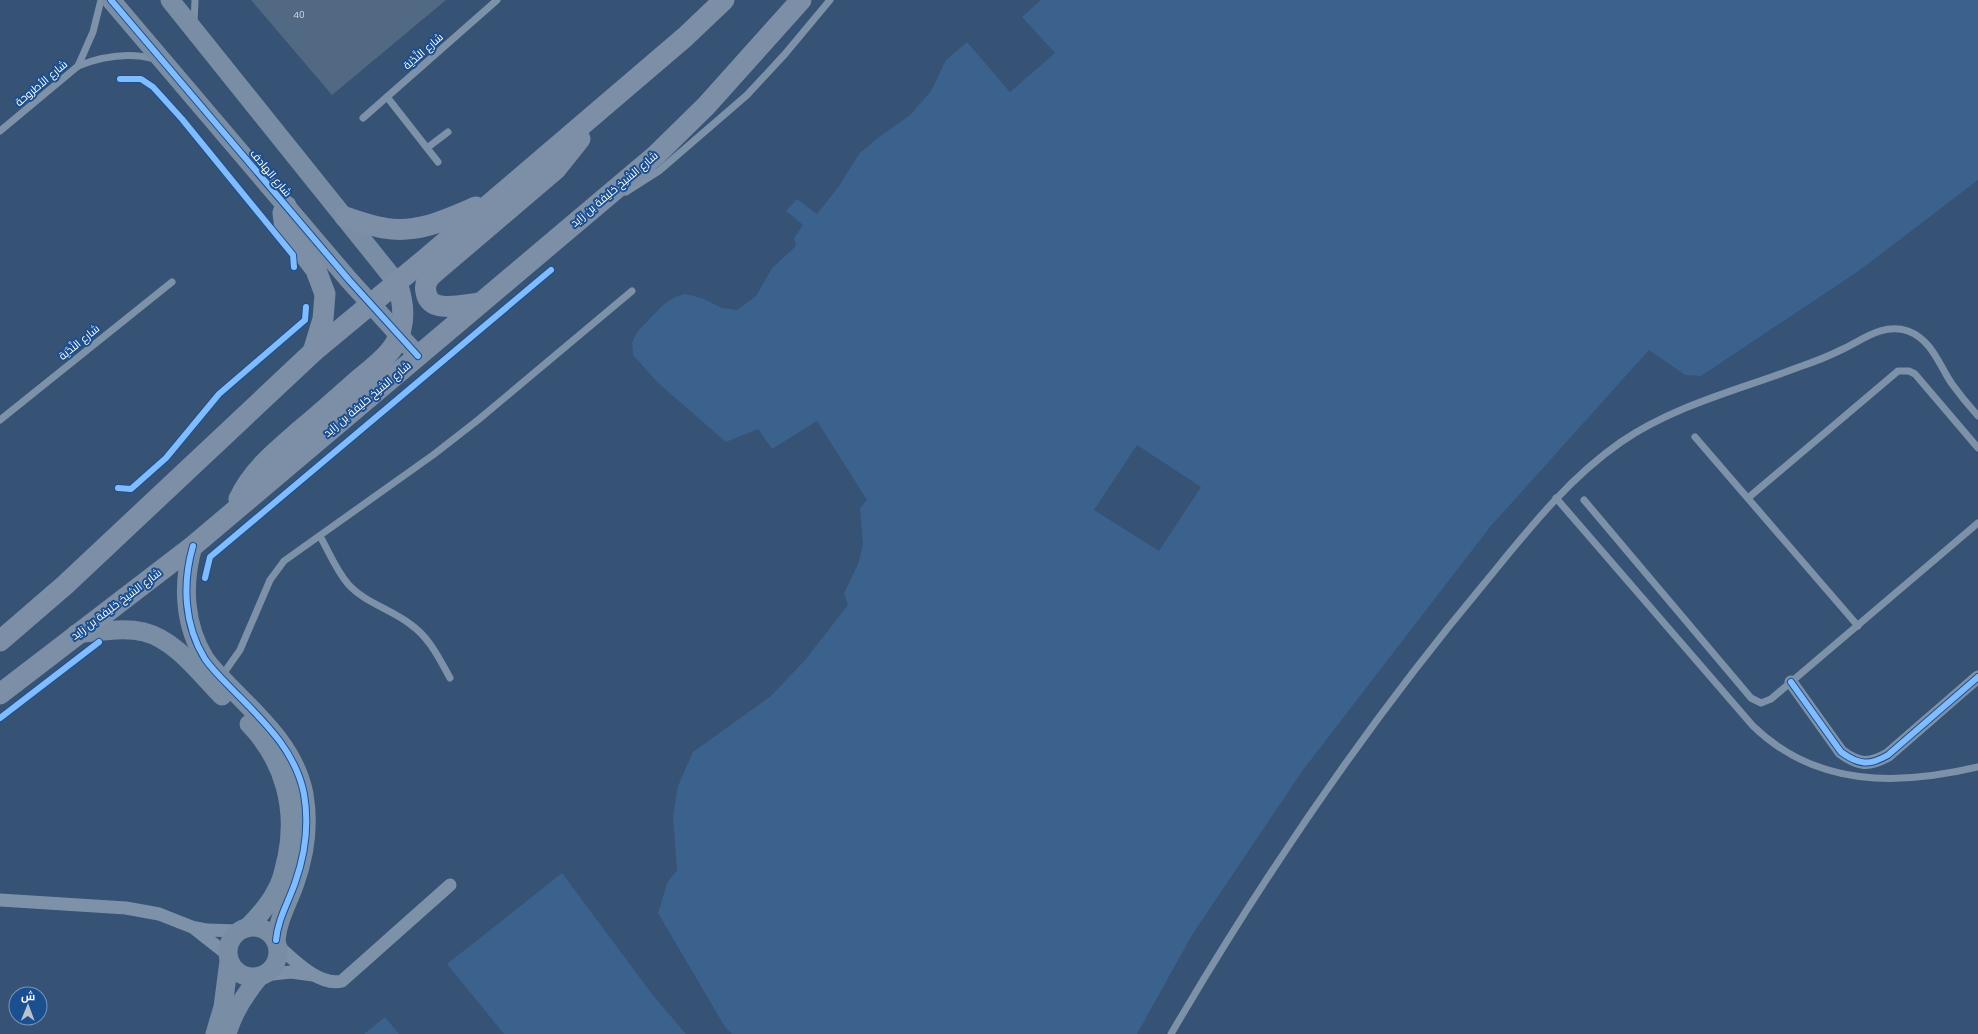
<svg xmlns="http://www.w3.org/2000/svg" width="1978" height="1034" font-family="Poppins,Cairo,sans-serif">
<rect width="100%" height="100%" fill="#365274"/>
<!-- water -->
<g fill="#3b618d" fill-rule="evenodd">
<path d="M 1041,0 L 1978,0 L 1978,180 L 1860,270 L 1701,376 L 1685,375 L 1649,350 L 1490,527 L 1303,770 L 1192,935 L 1137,1034 L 732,1034 L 725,1027 L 658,913 L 667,883 L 677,870 L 673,816 L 678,786 L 693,752 L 771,696 L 805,660 L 848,605 L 844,593 L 858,564 L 863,545 L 860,508 L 867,500 L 817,421 L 772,449 L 758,429 L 726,442 L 657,382 L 633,355 L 632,343 L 637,332 L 663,305 L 675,297 L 685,294 L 702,298 L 722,308 L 737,310 L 756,296 L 772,268 L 796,246 L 794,238 L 803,225 L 786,211 L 797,199 L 817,214 L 839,186 L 859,154 L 875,140 L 910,115 L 931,91 L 946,60 L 967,42 L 1010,92 L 1055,53 L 1022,17 ZM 1137,445 L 1201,487 L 1159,551 L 1094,510 Z"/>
<path d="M 562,873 L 652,994 L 686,1034 L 504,1034 L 447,964 Z"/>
<path d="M 385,1017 L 399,1034 L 364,1034 Z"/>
</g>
<!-- building -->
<path fill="#526984" d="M 251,0 L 446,0 L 332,95 Z"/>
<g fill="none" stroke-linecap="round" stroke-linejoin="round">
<!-- lane -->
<g stroke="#7d92a8" stroke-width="7">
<path d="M 194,23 L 195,0"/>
<path d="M 78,66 L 93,32 L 101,0"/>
<path d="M 387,97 L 438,162"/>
<path d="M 363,118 L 497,0"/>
<path d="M 0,131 L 78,66 C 103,56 129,52 155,59"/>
<path d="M 427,148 L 448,132"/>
<path d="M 626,192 L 659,171 L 747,95 L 785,54 L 830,0"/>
<path d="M 0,420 L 172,282"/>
<path d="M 1695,437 L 1858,626"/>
<path d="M 1556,498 L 1753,726 C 1816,787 1898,786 1978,767"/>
<path d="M 1748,498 L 1898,371 L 1909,371 L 1915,374 L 1978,448"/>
<path d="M 1584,500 L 1751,698 L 1761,703 L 1771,699 L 1978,523"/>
<path d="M 320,536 C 329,552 336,570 348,584 C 365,603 391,609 410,624 C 429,637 439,658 450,678"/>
<path d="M 221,677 L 240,650 L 270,580 L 284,561 L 433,455 L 478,420 L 632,291"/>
<path d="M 1171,1034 C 1263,877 1366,725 1483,585 C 1525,534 1566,480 1621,442 C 1675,405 1739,390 1799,367 C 1814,362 1829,356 1843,349 C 1864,339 1883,323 1908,331 C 1932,340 1939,365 1952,384 C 1960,395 1969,406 1978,416"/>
</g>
<!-- street -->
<g stroke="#7d92a8" stroke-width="13">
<path d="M 1791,682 L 1841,752 C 1859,765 1869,766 1888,755 L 1978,677"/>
<path d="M 0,900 L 126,908 L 159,914 L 192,927 L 207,930 L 239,931"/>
<path d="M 195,929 L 228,955"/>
<path d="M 277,945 C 293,959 319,987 342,981 L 450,885"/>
<path d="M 264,975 L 291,972 L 313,975"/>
</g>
<!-- secondary -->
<g stroke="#798da4" stroke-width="19">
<path d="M 111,0 L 349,280 L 418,356"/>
<path d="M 170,0 L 397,283"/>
<path d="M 193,546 C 182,584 184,625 205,659 C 212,669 221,678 229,686 C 260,718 295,748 304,794 C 309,823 305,855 295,883 C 288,903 278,919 276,940"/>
<path d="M 76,634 C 98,632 122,627 144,632 C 176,640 200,674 222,696"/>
<circle cx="253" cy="952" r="25"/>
<path d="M 247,928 C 259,916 270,904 277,889 C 283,879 284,868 287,857 C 297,808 284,760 249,724"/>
<path d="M 215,1034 L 223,1007 L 229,961"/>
<path d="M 227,1034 C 233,1012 245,994 260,976"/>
</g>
<!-- primary -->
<g stroke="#7d8ea7" stroke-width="21">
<path d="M 286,206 L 283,213 L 285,229 L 316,270 L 325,294 L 323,319 L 313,352"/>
<path d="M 345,217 C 358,221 371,226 384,228 C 417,234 446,220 476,207"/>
<path d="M 480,303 C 465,304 429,315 426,292 C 424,284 428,278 434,273 L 556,169 L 580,139"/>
<path d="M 239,499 C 253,469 279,449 303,428 C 322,412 340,396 358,380 C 370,370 387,358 395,344 C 406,325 404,303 397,283"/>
<path d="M 0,641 L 65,585 L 313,352 L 424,260 L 685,37 L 724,0"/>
<path d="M 0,694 L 193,546 L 656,155 L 706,106 L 801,0"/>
</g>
<defs>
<g id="cycleway">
<path d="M 111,0 L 349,280 L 418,356"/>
<path d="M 120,79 L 141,79 L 153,87 L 182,119 L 293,255 L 294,267"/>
<path d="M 118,488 L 131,489 L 166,458 L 219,394 L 305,320 L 306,307"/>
<path d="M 193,546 C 182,584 184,625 205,659 C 212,669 221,678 229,686 C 260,718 295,748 304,794 C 309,823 305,855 295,883 C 288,903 278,919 276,940"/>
<path d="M 205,578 L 210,557 L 551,270"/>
<path d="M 1791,682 L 1841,752 C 1859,765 1869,766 1888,755 L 1978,677"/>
<path d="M 0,718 L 99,642"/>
</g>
</defs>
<!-- cycleway casing -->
<use href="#cycleway" stroke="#1b4f8f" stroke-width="8"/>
<!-- cycleway -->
<use href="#cycleway" stroke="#80bcff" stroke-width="6"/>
</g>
<g text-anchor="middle" stroke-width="4" stroke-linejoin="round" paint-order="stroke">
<!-- number labels -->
<g font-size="9" fill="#d4dae0">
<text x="299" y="18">40</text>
</g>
<!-- street labels -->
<g font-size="11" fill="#fff" stroke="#1b4f8f">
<text transform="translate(423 51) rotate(-41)" y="4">شارع النَّدْيَة</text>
<text transform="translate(41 83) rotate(-40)" y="4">شارع الأطروحة</text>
<text transform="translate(271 173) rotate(50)" y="4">شارع الهادف</text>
<text transform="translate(614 189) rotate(-40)" y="4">شارع الشيخ خليفة بن زايد</text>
<text transform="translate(79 342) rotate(-39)" y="4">شارع النَّدْيَة</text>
<text transform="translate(367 399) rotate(-40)" y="4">شارع الشيخ خليفة بن زايد</text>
<text transform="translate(116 604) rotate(-37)" y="4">شارع الشيخ خليفة بن زايد</text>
</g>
</g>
<!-- north arrow -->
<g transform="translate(28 1006) rotate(1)"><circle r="19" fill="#1b4f8f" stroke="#7695bc"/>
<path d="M0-3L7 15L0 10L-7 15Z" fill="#b9c2ce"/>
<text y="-6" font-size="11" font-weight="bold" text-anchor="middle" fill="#ffffff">ش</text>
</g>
</svg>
